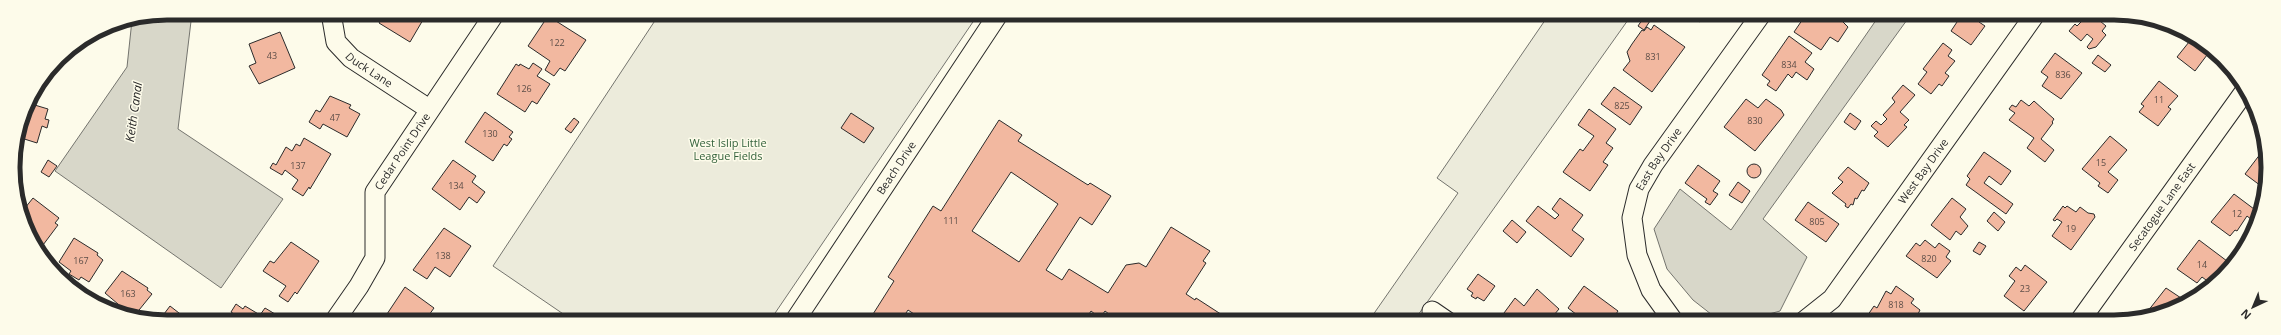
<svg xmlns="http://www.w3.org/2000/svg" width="2281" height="335" font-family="'Open Sans',sans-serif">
<rect width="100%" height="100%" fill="#fdfbea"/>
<!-- green -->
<g fill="#ecebdb" stroke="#74746e">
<path d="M 660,13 L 979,13 L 769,322 L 575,322 L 493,266 Z"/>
<path d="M 1550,13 L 1633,13 L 1413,322 L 1368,322 L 1458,193 L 1437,178 Z"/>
</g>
<!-- water -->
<g fill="#d8d7c9" stroke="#74746e">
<path d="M 168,13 L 192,13 L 178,129 L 283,199 L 221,288 L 55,171 L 127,67 L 132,20 Z"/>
<path d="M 1881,13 L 1912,13 L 1763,219 L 1807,257 L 1780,311 L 1751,319 L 1716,318 L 1693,300 L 1667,269 L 1654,229 L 1680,189 L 1731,230 Z"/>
</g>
<!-- building -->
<g fill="#f2b8a0" stroke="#2b2b2b" fill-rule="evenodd">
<path d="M 385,13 L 427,13 L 410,42 L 379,23 Z"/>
<path d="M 584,13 L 592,13 L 589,17 Z"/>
<path d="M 1688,13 L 1707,13 L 1700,22 Z"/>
<path d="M 1807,13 L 1842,13 L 1839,18 L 1848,27 L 1838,42 L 1830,37 L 1821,50 L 1794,32 Z"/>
<path d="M 1963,13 L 1985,13 L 1979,22 L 1985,26 L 1971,45 L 1951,31 Z"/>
<path d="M 2083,13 L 2099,13 L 2103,17 L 2100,21 L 2106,26 L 2102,31 L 2106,35 L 2096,47 L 2089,49 L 2087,47 L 2093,39 L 2087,34 L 2081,41 L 2069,31 L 2075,24 L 2077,26 L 2082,21 L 2078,18 Z"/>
<path d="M 548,16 L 586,40 L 565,71 L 560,68 L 554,76 L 545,70 L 550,61 L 528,46 Z"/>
<path d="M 1644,17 L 1650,21 L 1644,30 L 1638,26 Z"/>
<path d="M 1654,25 L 1685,47 L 1652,92 L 1623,70 L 1630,61 L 1627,52 L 1632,44 L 1642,30 L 1644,31 L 1647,27 L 1651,30 Z"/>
<path d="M 280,32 L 295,68 L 259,84 L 249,66 L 256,63 L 249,44 Z"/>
<path d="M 1789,36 L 1812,53 L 1805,62 L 1814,69 L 1807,80 L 1796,72 L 1792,78 L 1788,74 L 1776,91 L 1767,85 L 1770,81 L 1762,75 Z"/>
<path d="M 2193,37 L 2213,53 L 2210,58 L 2207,55 L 2195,71 L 2177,57 Z"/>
<path d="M 1943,43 L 1952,50 L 1948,56 L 1955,61 L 1945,73 L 1949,76 L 1942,86 L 1939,84 L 1931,94 L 1918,84 L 1927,72 L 1923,69 Z"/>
<path d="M 2055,53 L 2082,73 L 2061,99 L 2042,86 L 2048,77 L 2041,72 Z"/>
<path d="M 2098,55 L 2111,65 L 2105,72 L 2092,63 Z"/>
<path d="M 533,63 L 542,69 L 537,76 L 550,84 L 537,104 L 532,101 L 525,112 L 497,94 L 516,64 L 519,66 L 520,64 L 529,69 Z"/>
<path d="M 2159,81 L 2178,96 L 2168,107 L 2171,109 L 2158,126 L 2139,112 L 2144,106 L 2141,104 Z"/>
<path d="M 1903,85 L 1915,95 L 1900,112 L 1909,120 L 1904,125 L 1907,127 L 1888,147 L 1874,136 L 1878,132 L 1871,126 L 1876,121 L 1881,125 L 1887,119 L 1883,115 L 1895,102 L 1892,98 Z"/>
<path d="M 1614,87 L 1642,107 L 1630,125 L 1601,104 Z"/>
<path d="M 330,96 L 351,105 L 349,108 L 360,114 L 347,137 L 323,124 L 320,129 L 309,122 L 316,110 L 320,112 Z"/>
<path d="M 1746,99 L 1758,108 L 1766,99 L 1781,110 L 1784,115 L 1755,151 L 1724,127 Z"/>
<path d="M 2021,100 L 2029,106 L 2034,101 L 2054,119 L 2052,122 L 2053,123 L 2041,139 L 2054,150 L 2045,162 L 2027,148 L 2034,138 L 2009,120 L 2015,113 L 2009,109 L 2012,105 L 2016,107 Z"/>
<path d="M 28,103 L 48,109 L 45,119 L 49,120 L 47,128 L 42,126 L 37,143 L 18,137 L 25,108 Z"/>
<path d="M 1589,109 L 1616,129 L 1606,143 L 1613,148 L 1603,162 L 1608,165 L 1590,191 L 1563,172 L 1580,149 L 1583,151 L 1594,136 L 1578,125 Z"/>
<path d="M 485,112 L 513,132 L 509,137 L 512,139 L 507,146 L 504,144 L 493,161 L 465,142 Z"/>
<path d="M 851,113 L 874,128 L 864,143 L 841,128 Z"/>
<path d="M 1850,113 L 1861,121 L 1855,130 L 1844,122 Z"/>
<path d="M 574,118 L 579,122 L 571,133 L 565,129 Z"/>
<path d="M 999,120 L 1022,135 L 1018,141 L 1088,185 L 1090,183 L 1111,196 L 1092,225 L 1080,217 L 1046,270 L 1062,280 L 1069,269 L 1108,293 L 1126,265 L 1139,263 L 1146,267 L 1171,227 L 1210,251 L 1203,261 L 1206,263 L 1186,294 L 1195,300 L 1196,298 L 1233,322 L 1110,322 L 1113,317 L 1105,311 L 1100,318 L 1091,311 L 1084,322 L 926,322 L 908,310 L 900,322 L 868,322 L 894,281 L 888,277 L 933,206 L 941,211 ZM 1011,172 L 1058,204 L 1019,262 L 972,231 Z"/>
<path d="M 2110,136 L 2127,150 L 2108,172 L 2118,180 L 2108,193 L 2098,186 L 2100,183 L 2082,169 Z"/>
<path d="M 304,138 L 331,154 L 310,189 L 309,187 L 303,196 L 292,189 L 298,180 L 285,170 L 282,175 L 270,168 L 273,163 L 276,165 L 286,147 L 292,151 L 296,144 L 300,146 Z"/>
<path d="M 2264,149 L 2268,178 L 2265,189 L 2245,174 Z"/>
<path d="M 1984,152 L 2011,171 L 2001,185 L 1989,176 L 1984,183 L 2013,204 L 2006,214 L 1966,185 L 1970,179 L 1967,176 Z"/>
<path d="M 48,160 L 57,166 L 49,177 L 41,172 Z"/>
<path d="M 453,160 L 476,176 L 472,182 L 485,192 L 477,203 L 469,197 L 460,210 L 432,189 Z"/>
<circle cx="1754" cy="171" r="7"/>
<path d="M 1698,165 L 1720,181 L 1713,191 L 1718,194 L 1710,205 L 1705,202 L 1707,199 L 1685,183 Z"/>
<path d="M 1848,167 L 1869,183 L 1864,191 L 1862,190 L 1857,199 L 1855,198 L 1853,205 L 1851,204 L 1848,208 L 1845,206 L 1846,204 L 1832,193 L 1843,182 L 1838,178 Z"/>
<path d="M 1738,182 L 1750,191 L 1742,203 L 1729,195 Z"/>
<path d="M 2234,194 L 2258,212 L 2252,220 L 2247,216 L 2237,231 L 2235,230 L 2230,236 L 2211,222 Z"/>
<path d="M 33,198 L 59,218 L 55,223 L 58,225 L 40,249 L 21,217 L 21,213 Z"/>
<path d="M 1560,198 L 1583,215 L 1572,230 L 1584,239 L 1571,257 L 1526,221 L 1538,206 L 1555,219 L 1559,215 L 1552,209 Z"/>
<path d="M 1952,198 L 1966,209 L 1960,217 L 1968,226 L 1961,235 L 1956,231 L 1950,240 L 1931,225 Z"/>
<path d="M 1808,202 L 1839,224 L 1826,242 L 1795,220 Z"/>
<path d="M 2063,206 L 2065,208 L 2067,206 L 2076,212 L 2080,207 L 2088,213 L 2094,214 L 2095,217 L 2071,250 L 2052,236 L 2062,222 L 2057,219 L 2055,221 L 2053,220 Z"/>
<path d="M 1994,212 L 2005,222 L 1998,231 L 1987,221 Z"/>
<path d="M 1512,220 L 1526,232 L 1517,243 L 1503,231 Z"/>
<path d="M 444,228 L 471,246 L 450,277 L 435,267 L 427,279 L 413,270 Z"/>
<path d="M 74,238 L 98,253 L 97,255 L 103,260 L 89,282 L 81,277 L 79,280 L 69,274 L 71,271 L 59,262 Z"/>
<path d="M 1925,240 L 1935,248 L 1939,243 L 1950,251 L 1946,257 L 1951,261 L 1937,278 L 1906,256 L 1916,243 L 1920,246 Z"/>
<path d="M 2199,240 L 2227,261 L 2210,283 L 2202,277 L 2197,283 L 2177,269 Z"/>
<path d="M 291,242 L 319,261 L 297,294 L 295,292 L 288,302 L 279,296 L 286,286 L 263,271 L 270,261 L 274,263 Z"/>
<path d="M 1979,242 L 1986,246 L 1980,255 L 1973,251 Z"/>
<path d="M 2025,265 L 2047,282 L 2024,311 L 2004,296 L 2015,281 L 2009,276 L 2016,267 L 2021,271 Z"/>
<path d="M 122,271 L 148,288 L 147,290 L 152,294 L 135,315 L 129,311 L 126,313 L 116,306 L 118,304 L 105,293 Z"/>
<path d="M 1478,274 L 1495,286 L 1484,301 L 1477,297 L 1476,299 L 1471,296 L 1473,293 L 1467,289 Z"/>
<path d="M 1584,286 L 1618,311 L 1611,322 L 1582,322 L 1581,318 L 1568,308 Z"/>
<path d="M 1896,286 L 1914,299 L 1911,303 L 1920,310 L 1914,322 L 1904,315 L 1899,322 L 1893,322 L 1889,319 L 1887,322 L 1863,322 L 1874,306 L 1877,308 L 1886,291 L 1891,294 Z"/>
<path d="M 405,287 L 434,308 L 424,322 L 391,322 L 385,317 Z"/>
<path d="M 2166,288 L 2187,302 L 2182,306 L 2144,316 Z"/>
<path d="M 1537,289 L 1559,309 L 1548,322 L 1515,322 L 1504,313 L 1515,298 L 1524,306 Z"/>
<path d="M 236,304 L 243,309 L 245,306 L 260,315 L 265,308 L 280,317 L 277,322 L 234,322 L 237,316 L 231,312 Z"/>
<path d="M 170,306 L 188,320 L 188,322 L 158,322 Z"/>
</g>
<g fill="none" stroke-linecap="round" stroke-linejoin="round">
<defs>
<g id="minor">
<path id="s1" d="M 331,13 L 336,42 L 351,58 L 429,109"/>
<path d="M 1432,311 L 1448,322"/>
<path id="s2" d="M 334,322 L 359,286 L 375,258 L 375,192 L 495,13"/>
<path id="s3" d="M 794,322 L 999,13"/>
<path id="s4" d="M 1674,322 L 1651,290 L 1637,255 L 1632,218 L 1639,189 L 1653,165 L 1762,13"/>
<path id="s5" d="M 1803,322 L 1832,299 L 2036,13"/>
<path id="s6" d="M 2079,322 L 2245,91"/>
</g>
</defs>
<!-- minor casing -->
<use href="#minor" stroke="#2b2b2b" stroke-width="21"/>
<!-- minor -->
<use href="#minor" stroke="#fdfbea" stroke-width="19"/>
</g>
<g text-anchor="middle" stroke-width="3" stroke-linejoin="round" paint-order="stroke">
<!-- number labels -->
<g font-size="9" fill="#5d4e48">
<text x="557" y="46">122</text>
<text x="272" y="59">43</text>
<text x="1653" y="60">831</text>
<text x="1789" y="68">834</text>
<text x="2063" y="78">836</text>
<text x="524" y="92">126</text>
<text x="2159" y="103">11</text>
<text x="1622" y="109">825</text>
<text x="335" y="121">47</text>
<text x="1755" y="124">830</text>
<text x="490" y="137">130</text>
<text x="2101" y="166">15</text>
<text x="298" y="169">137</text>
<text x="456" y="189">134</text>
<text x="2237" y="217">12</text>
<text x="951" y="224">111</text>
<text x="1817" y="225">805</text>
<text x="2071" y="232">19</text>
<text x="443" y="259">138</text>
<text x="1929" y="262">820</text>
<text x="81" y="264">167</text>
<text x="2202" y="268">14</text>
<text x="2025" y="292">23</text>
<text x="128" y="297">163</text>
<text x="1896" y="308">818</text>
</g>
<!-- street labels -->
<g font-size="11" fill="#2b2b2b" stroke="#fdfbea">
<text dy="4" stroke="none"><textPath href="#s1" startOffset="73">Duck Lane</textPath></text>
<text dy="4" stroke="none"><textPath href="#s2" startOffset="191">Cedar Point Drive</textPath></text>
<text dy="4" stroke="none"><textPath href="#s4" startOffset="180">East Bay Drive</textPath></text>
<text dy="4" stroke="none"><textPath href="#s3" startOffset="185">Beach Drive</textPath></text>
<text dy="4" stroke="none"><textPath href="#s5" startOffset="194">West Bay Drive</textPath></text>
<text dy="4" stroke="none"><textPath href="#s6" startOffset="142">Secatogue Lane East</textPath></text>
</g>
<!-- park labels -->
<g font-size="11" fill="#34623c" stroke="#fdfbea">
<text x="728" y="147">West Islip Little<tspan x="728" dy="13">League Fields</tspan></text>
</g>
<!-- water labels -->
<g font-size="12" font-style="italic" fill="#2b2b2b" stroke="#fdfbea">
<text transform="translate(134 112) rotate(-82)" y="4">Keith Canal</text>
</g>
</g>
<!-- crop -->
<path d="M0 0H2281V335H0ZM167 20H2114A147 147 0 0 1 2261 167V168A147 147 0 0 1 2114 315H167A147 147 0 0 1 20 168V167A147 147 0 0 1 167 20Z" fill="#fdfbea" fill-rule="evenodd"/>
<path fill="none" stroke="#2b2b2b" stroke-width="5" d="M167 20H2114A147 147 0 0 1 2261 167V168A147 147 0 0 1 2114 315H167A147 147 0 0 1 20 168V167A147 147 0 0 1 167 20Z"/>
<!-- north arrow -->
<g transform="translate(2253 307) rotate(224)" stroke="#fdfbea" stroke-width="3" paint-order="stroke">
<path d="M0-3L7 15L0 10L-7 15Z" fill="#2b2b2b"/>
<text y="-6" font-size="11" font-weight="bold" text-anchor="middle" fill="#2b2b2b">N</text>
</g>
</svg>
